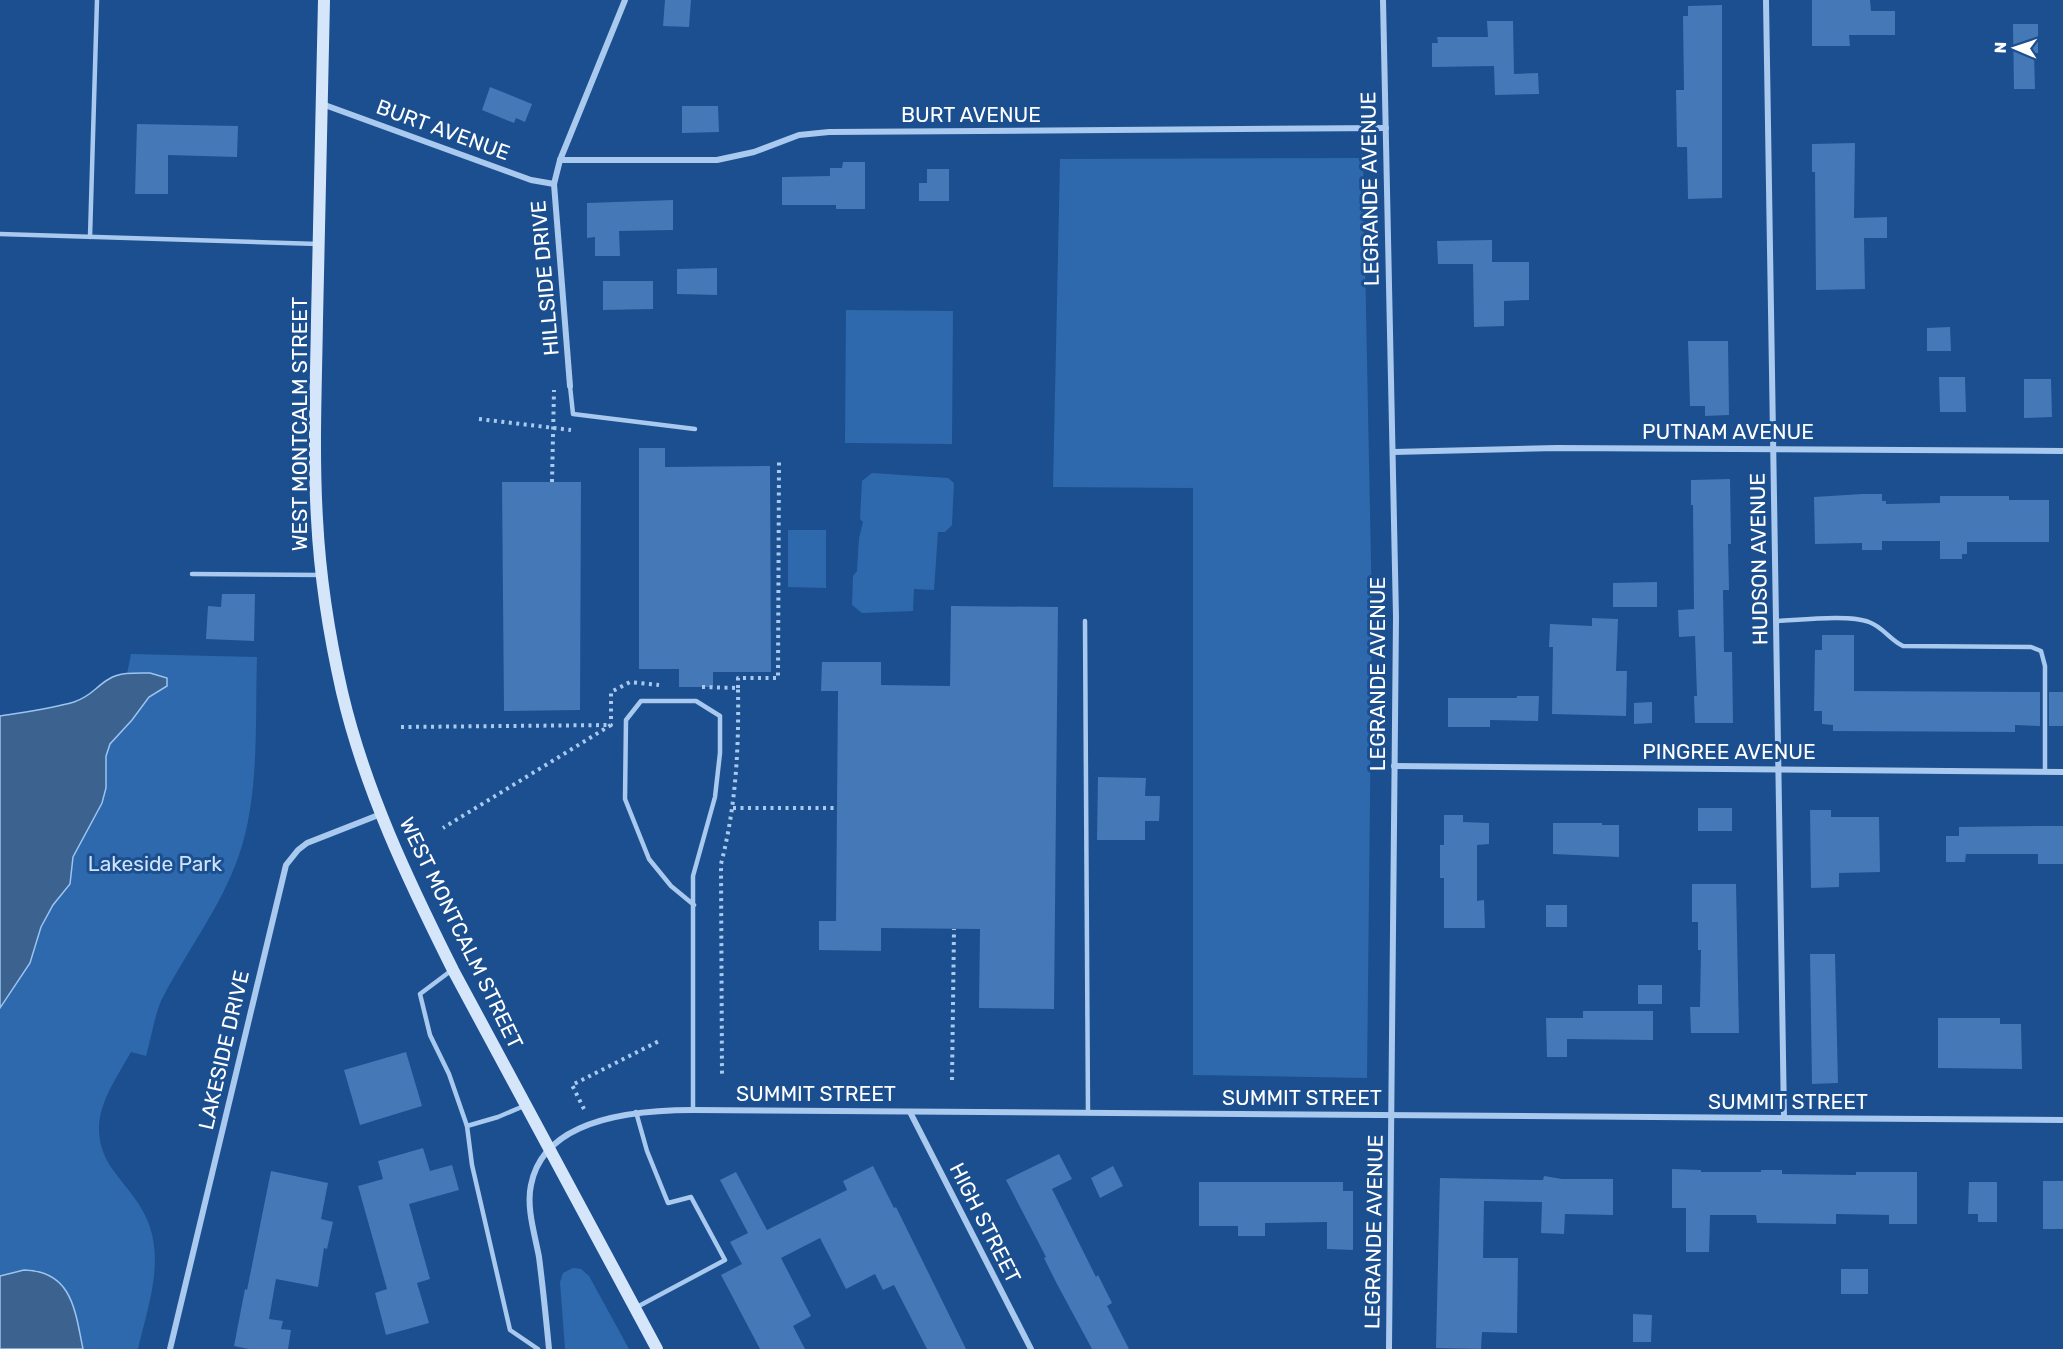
<svg xmlns="http://www.w3.org/2000/svg" width="2063" height="1349" font-family="Rubik,sans-serif">
<rect width="100%" height="100%" fill="#1b4f8f"/>
<!-- green -->
<g fill="#2e69ad">
<path d="M 1363,158 L 1372,613 L 1367,1078 L 1193,1075 L 1193,488 L 1053,487 L 1060,159 Z"/>
<path d="M 846,310 L 953,311 L 952,444 L 845,443 Z"/>
<path d="M 872,473 L 948,478 L 954,483 L 952,525 L 945,532 L 938,532 L 934,590 L 914,589 L 913,611 L 862,613 L 852,605 L 853,576 L 857,571 L 859,538 L 863,522 L 860,519 L 862,481 Z"/>
<path d="M 788,530 L 826,530 L 826,588 L 788,587 Z"/>
<path d="M 131,654 L 257,657 C 255,722 260,797 238,858 C 220,908 187,951 162,999 C 155,1013 151,1039 146,1056 L 131,1052 C 109,1091 82,1125 113,1170 C 127,1189 142,1204 150,1227 C 163,1267 147,1310 138,1349 L 83,1349 L 79,1327 L 37,1270 L 24,1270 L 0,1276 L 0,1008 L 30,963 L 41,927 L 53,905 L 70,884 L 73,857 L 102,803 L 106,788 L 106,756 L 110,744 L 132,720 L 149,697 L 167,686 L 167,678 L 150,673 L 127,674 Z"/>
<path d="M 573,1268 L 581,1269 L 589,1276 L 629,1349 L 565,1349 L 560,1282 L 563,1273 Z"/>
</g>
<!-- water -->
<g fill="#3c6290" stroke="#9cc4f0" stroke-width="1.5">
<path d="M 150,673 L 167,678 L 167,686 L 149,697 L 132,720 L 110,744 L 106,756 L 106,788 L 102,803 L 73,857 L 70,884 L 53,905 L 41,927 L 30,963 L 0,1008 L 0,716 C 25,712 50,709 74,702 C 92,696 95,687 109,679 C 120,672 137,673 150,673 Z"/>
<path d="M 24,1270 C 72,1271 75,1310 83,1349 L 0,1349 L 0,1276 Z"/>
</g>
<!-- building -->
<g fill="#4478b7">
<path d="M 665,0 L 691,0 L 689,27 L 663,26 Z"/>
<path d="M 1812,0 L 1870,0 L 1871,11 L 1895,11 L 1895,35 L 1849,35 L 1850,46 L 1812,46 Z"/>
<path d="M 1722,5 L 1722,198 L 1688,199 L 1687,147 L 1677,147 L 1676,90 L 1684,90 L 1683,16 L 1688,16 L 1688,6 Z"/>
<path d="M 1487,21 L 1513,21 L 1514,74 L 1538,73 L 1539,94 L 1495,95 L 1494,66 L 1432,67 L 1432,43 L 1438,43 L 1437,37 L 1488,37 Z"/>
<path d="M 2013,24 L 2038,24 L 2038,53 L 2034,53 L 2035,89 L 2014,89 Z"/>
<path d="M 490,87 L 532,104 L 525,122 L 516,118 L 514,123 L 482,110 Z"/>
<path d="M 682,106 L 718,106 L 719,132 L 682,133 Z"/>
<path d="M 137,124 L 238,126 L 237,157 L 168,155 L 168,194 L 135,194 Z"/>
<path d="M 1855,143 L 1854,218 L 1887,217 L 1887,238 L 1864,238 L 1865,289 L 1816,290 L 1815,172 L 1812,172 L 1812,144 Z"/>
<path d="M 843,162 L 865,162 L 865,209 L 836,209 L 836,205 L 782,205 L 782,177 L 830,176 L 830,168 L 842,168 Z"/>
<path d="M 927,169 L 949,169 L 949,201 L 919,201 L 919,183 L 927,183 Z"/>
<path d="M 673,200 L 673,230 L 619,231 L 620,256 L 595,256 L 595,237 L 587,238 L 587,203 Z"/>
<path d="M 1492,240 L 1492,262 L 1529,262 L 1529,300 L 1504,301 L 1504,326 L 1474,327 L 1473,264 L 1438,264 L 1437,241 Z"/>
<path d="M 717,268 L 717,295 L 677,294 L 677,269 Z"/>
<path d="M 603,281 L 653,281 L 653,309 L 603,310 Z"/>
<path d="M 1950,327 L 1951,351 L 1927,351 L 1927,328 Z"/>
<path d="M 1688,341 L 1728,341 L 1729,415 L 1705,416 L 1705,406 L 1690,406 Z"/>
<path d="M 1939,377 L 1965,377 L 1966,412 L 1940,412 Z"/>
<path d="M 2024,379 L 2051,379 L 2052,417 L 2024,418 Z"/>
<path d="M 639,448 L 665,448 L 665,467 L 770,466 L 771,672 L 713,672 L 713,687 L 679,687 L 679,669 L 639,669 Z"/>
<path d="M 1730,479 L 1731,544 L 1728,544 L 1729,590 L 1723,590 L 1724,652 L 1732,652 L 1733,723 L 1695,723 L 1694,696 L 1697,696 L 1695,636 L 1679,637 L 1678,610 L 1694,609 L 1693,505 L 1691,505 L 1691,480 Z"/>
<path d="M 502,482 L 581,482 L 580,710 L 504,711 Z"/>
<path d="M 1862,494 L 1882,494 L 1882,501 L 1886,501 L 1886,504 L 1940,503 L 1940,496 L 2009,496 L 2009,500 L 2049,500 L 2049,542 L 1967,542 L 1967,554 L 1962,554 L 1962,559 L 1940,559 L 1940,541 L 1882,541 L 1882,550 L 1862,550 L 1862,543 L 1815,544 L 1814,497 Z"/>
<path d="M 1657,582 L 1657,607 L 1613,607 L 1613,583 Z"/>
<path d="M 222,594 L 255,594 L 254,641 L 206,639 L 208,606 L 221,607 Z"/>
<path d="M 951,606 L 1058,607 L 1054,1009 L 979,1008 L 980,929 L 881,928 L 881,951 L 819,950 L 819,921 L 836,921 L 837,808 L 838,691 L 821,691 L 822,662 L 881,662 L 881,685 L 950,686 Z"/>
<path d="M 1592,618 L 1618,619 L 1616,671 L 1627,671 L 1626,716 L 1552,714 L 1553,647 L 1549,647 L 1550,624 L 1592,626 Z"/>
<path d="M 1822,635 L 1854,635 L 1854,691 L 2040,692 L 2040,726 L 2015,725 L 2015,732 L 1833,731 L 1833,725 L 1822,724 L 1822,711 L 1814,711 L 1815,650 L 1822,650 Z"/>
<rect x="2049" y="692" width="14" height="34"/>
<path d="M 1517,696 L 1539,696 L 1538,721 L 1490,720 L 1490,727 L 1448,727 L 1448,698 L 1517,698 Z"/>
<path d="M 1652,702 L 1652,723 L 1634,724 L 1634,703 Z"/>
<path d="M 1098,777 L 1146,778 L 1145,796 L 1160,796 L 1159,821 L 1145,821 L 1145,840 L 1097,840 Z"/>
<rect x="1698" y="808" width="34" height="23"/>
<path d="M 1810,810 L 1831,810 L 1831,817 L 1879,817 L 1880,872 L 1839,873 L 1839,887 L 1811,888 Z"/>
<path d="M 1444,815 L 1463,815 L 1463,822 L 1489,823 L 1489,844 L 1477,845 L 1477,901 L 1484,900 L 1485,928 L 1444,928 L 1444,878 L 1440,878 L 1440,845 L 1444,845 Z"/>
<path d="M 1553,823 L 1602,823 L 1602,825 L 1619,825 L 1619,857 L 1553,854 Z"/>
<path d="M 2038,826 L 2063,826 L 2063,864 L 2038,864 L 2038,854 L 1966,854 L 1965,862 L 1946,862 L 1946,836 L 1959,836 L 1959,827 Z"/>
<path d="M 1692,884 L 1736,884 L 1739,1033 L 1691,1033 L 1690,1007 L 1700,1007 L 1701,950 L 1698,950 L 1698,922 L 1692,922 Z"/>
<rect x="1546" y="905" width="21" height="22"/>
<path d="M 1810,954 L 1835,954 L 1838,1083 L 1812,1084 Z"/>
<rect x="1638" y="985" width="24" height="19"/>
<path d="M 1583,1011 L 1653,1011 L 1653,1040 L 1567,1039 L 1567,1057 L 1547,1057 L 1546,1018 L 1583,1018 Z"/>
<path d="M 1938,1018 L 2000,1018 L 2000,1024 L 2021,1024 L 2022,1069 L 1938,1068 Z"/>
<path d="M 406,1052 L 422,1106 L 360,1125 L 344,1070 Z"/>
<path d="M 423,1148 L 430,1171 L 452,1165 L 459,1190 L 409,1204 L 430,1279 L 417,1283 L 429,1323 L 386,1335 L 375,1293 L 387,1289 L 358,1186 L 383,1179 L 378,1161 Z"/>
<path d="M 1059,1154 L 1072,1179 L 1052,1189 L 1096,1277 L 1098,1275 L 1112,1303 L 1107,1306 L 1129,1349 L 1092,1349 L 1057,1284 L 1044,1258 L 1046,1257 L 1006,1180 Z"/>
<path d="M 873,1166 L 894,1208 L 896,1207 L 966,1349 L 927,1349 L 894,1285 L 883,1290 L 875,1274 L 846,1289 L 820,1238 L 781,1258 L 811,1316 L 793,1326 L 805,1349 L 760,1349 L 721,1275 L 742,1264 L 730,1242 L 748,1233 L 720,1180 L 736,1172 L 767,1230 L 847,1190 L 843,1181 Z"/>
<path d="M 1113,1166 L 1123,1186 L 1100,1198 L 1091,1178 Z"/>
<path d="M 1672,1169 L 1701,1170 L 1701,1172 L 1761,1172 L 1761,1170 L 1782,1170 L 1782,1174 L 1856,1175 L 1856,1172 L 1917,1172 L 1917,1224 L 1889,1224 L 1889,1215 L 1836,1214 L 1836,1224 L 1757,1223 L 1756,1215 L 1710,1215 L 1709,1252 L 1686,1252 L 1686,1208 L 1672,1208 Z"/>
<path d="M 271,1171 L 328,1183 L 321,1219 L 333,1222 L 327,1249 L 324,1248 L 318,1287 L 276,1279 L 269,1319 L 283,1321 L 281,1329 L 291,1330 L 288,1349 L 249,1349 L 234,1346 L 245,1289 L 247,1290 Z"/>
<path d="M 1544,1176 L 1562,1179 L 1613,1179 L 1613,1215 L 1565,1214 L 1564,1234 L 1541,1233 L 1542,1202 L 1484,1201 L 1483,1258 L 1518,1258 L 1517,1333 L 1482,1332 L 1481,1349 L 1436,1348 L 1440,1178 L 1543,1180 Z"/>
<rect x="2043" y="1181" width="20" height="48"/>
<path d="M 1199,1182 L 1343,1182 L 1343,1191 L 1353,1191 L 1353,1250 L 1327,1249 L 1327,1222 L 1265,1223 L 1265,1236 L 1238,1236 L 1238,1226 L 1199,1226 Z"/>
<path d="M 1969,1182 L 1997,1182 L 1997,1222 L 1978,1222 L 1978,1214 L 1968,1214 Z"/>
<rect x="1841" y="1269" width="27" height="25"/>
<path d="M 1633,1314 L 1652,1315 L 1651,1342 L 1633,1342 Z"/>
</g>
<g fill="none" stroke-linecap="round" stroke-linejoin="round">
<!-- path -->
<g stroke="#a9c9ee" stroke-width="4" stroke-dasharray="3 4.5" stroke-linecap="butt">
<path d="M 479,419 L 571,430"/>
<path d="M 552,482 L 554,390"/>
<path d="M 702,687 L 738,688 C 739,748 736,806 721,864 L 722,1078"/>
<path d="M 738,688 L 738,678 L 778,678 L 779,460"/>
<path d="M 611,719 L 611,692 L 630,682 L 659,685"/>
<path d="M 401,727 L 611,725 L 443,828"/>
<path d="M 733,808 L 837,808"/>
<path d="M 952,1080 L 954,929"/>
<path d="M 584,1109 L 572,1085 L 661,1040"/>
</g>
<!-- service -->
<g stroke="#a9c9ee" stroke-width="4.5">
<path d="M 0,234 L 318,244"/>
<path d="M 90,237 L 97,0"/>
<path d="M 570,386 L 573,414 L 695,429"/>
<path d="M 192,574 L 322,575"/>
<path d="M 1085,621 L 1088,1113"/>
<path d="M 1776,621 C 1799,620 1850,614 1869,622 C 1883,627 1890,640 1903,646 L 2031,647 L 2041,651 L 2045,666 L 2045,772"/>
<path d="M 452,970 L 420,994 L 430,1035 L 449,1074 L 467,1126 L 472,1165 L 510,1330 L 538,1349"/>
<path d="M 693,1110 L 693,876 L 715,797 L 720,753 L 720,716 L 696,701 L 641,701 L 626,720 L 625,799 L 649,859 L 671,886 L 694,905"/>
<path d="M 636,1112 L 647,1151 L 668,1203 L 691,1197 L 725,1260 L 637,1307"/>
<path d="M 467,1126 L 498,1117 L 524,1106"/>
</g>
<!-- minor -->
<g stroke="#a9c9ee" stroke-width="6">
<path d="M 1383,0 L 1396,617 L 1389,1349"/>
<path d="M 1766,0 L 1784,1118"/>
<path d="M 322,104 L 531,180 L 554,184"/>
<path d="M 560,160 L 717,160 L 754,152 L 799,135 L 829,132 L 1386,128"/>
<path d="M 570,386 L 554,184 L 560,160 L 625,0"/>
<path d="M 1393,452 L 1557,448 L 2063,451"/>
<path d="M 1394,766 L 2063,772"/>
<path d="M 910,1112 L 1031,1349"/>
<path d="M 170,1349 L 286,865 L 298,850 L 307,843 L 381,814"/>
<path d="M 549,1349 C 546,1318 543,1288 539,1257 C 535,1235 526,1207 531,1185 C 544,1117 638,1110 693,1110 L 2063,1120"/>
</g>
<!-- secondary -->
<path stroke="#d6e6fa" stroke-width="12" d="M 324,0 C 322,107 319,213 317,320 C 316,386 313,453 317,519 C 320,578 329,635 342,692 C 365,790 408,880 453,970 L 657,1349"/>
</g>
<g text-anchor="middle" stroke-width="6" stroke-linejoin="round" paint-order="stroke">
<!-- street labels -->
<g font-size="21" fill="#fff" stroke="#1b4f8f">
<text x="971" y="122">BURT AVENUE</text>
<text transform="translate(443 130) rotate(20)" y="7">BURT AVENUE</text>
<text transform="translate(1370 189) rotate(-91)" y="7">LEGRANDE AVENUE</text>
<text transform="translate(545 278) rotate(-95)" y="7">HILLSIDE DRIVE</text>
<text transform="translate(300 424) rotate(-90)" y="7">WEST MONTCALM STREET</text>
<text x="1728" y="439">PUTNAM AVENUE</text>
<text transform="translate(1759 559) rotate(-91)" y="7">HUDSON AVENUE</text>
<text transform="translate(1378 674) rotate(-90)" y="7">LEGRANDE AVENUE</text>
<text x="1729" y="759">PINGREE AVENUE</text>
<text transform="translate(461 933) rotate(64)" y="7">WEST MONTCALM STREET</text>
<text transform="translate(224 1050) rotate(-77)" y="7">LAKESIDE DRIVE</text>
<text x="816" y="1101">SUMMIT STREET</text>
<text x="1302" y="1105">SUMMIT STREET</text>
<text x="1788" y="1109">SUMMIT STREET</text>
<text transform="translate(985 1223) rotate(63)" y="7">HIGH STREET</text>
<text transform="translate(1374 1232) rotate(-89)" y="7">LEGRANDE AVENUE</text>
</g>
<!-- park labels -->
<g font-size="21" fill="#cfe3fa" stroke="#1b4f8f">
<text x="155" y="871">Lakeside Park</text>
</g>
</g>
<!-- north arrow -->
<g transform="translate(2015 48) rotate(272)" stroke="#1b4f8f" stroke-width="4.5" paint-order="stroke">
<path d="M0-4.5L10 22L0 15L-10 22Z" fill="#ffffff"/>
<text y="-9" font-size="16" font-weight="bold" text-anchor="middle" fill="#ffffff">N</text>
</g>
</svg>
